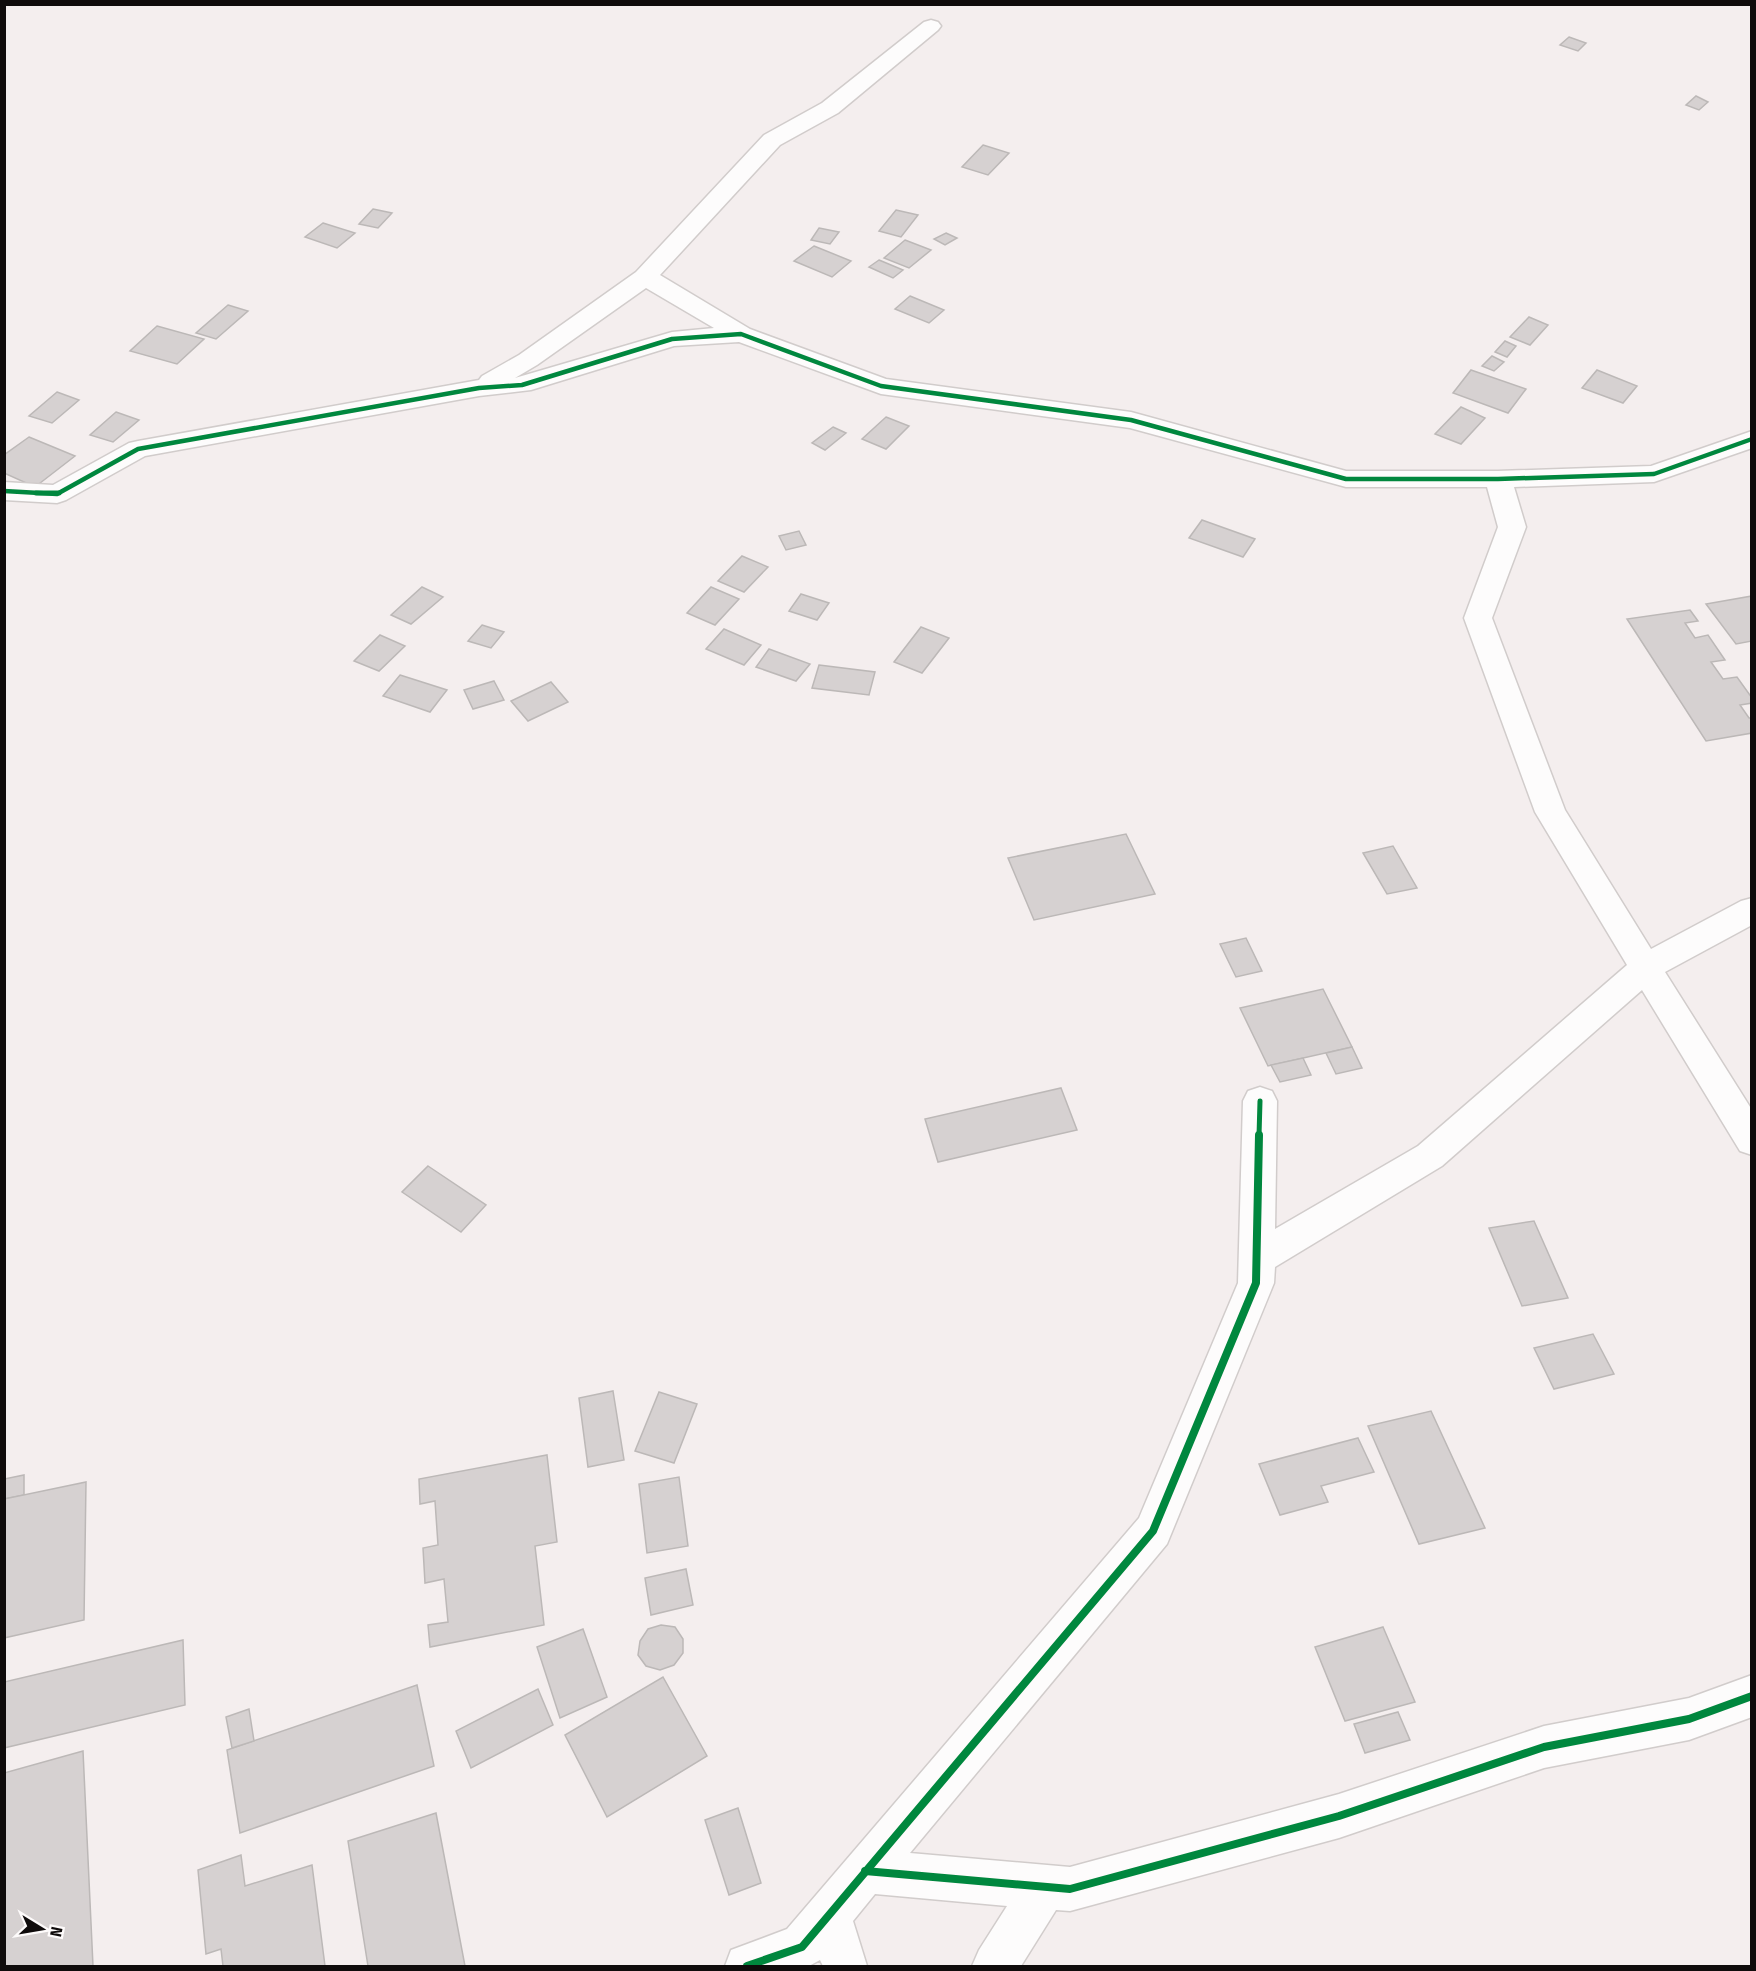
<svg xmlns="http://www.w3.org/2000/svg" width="1756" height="1971" font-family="'Fira Sans Condensed',sans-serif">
<rect width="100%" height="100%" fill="#f4eeee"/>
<!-- building -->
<g fill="#d6d1d1" stroke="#bcb8b7" stroke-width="1.5">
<path d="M 1569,37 L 1586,43 L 1578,51 L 1560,45 Z"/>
<path d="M 1696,96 L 1708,102 L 1699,110 L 1686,105 Z"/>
<path d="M 983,145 L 1009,153 L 988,175 L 962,167 Z"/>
<path d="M 373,209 L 392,213 L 378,228 L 359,224 Z"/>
<path d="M 896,210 L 918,215 L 901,237 L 879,231 Z"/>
<path d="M 323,223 L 355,233 L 337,248 L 305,237 Z"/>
<path d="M 819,228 L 839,232 L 830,244 L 811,240 Z"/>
<path d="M 946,233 L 957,238 L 945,245 L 934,239 Z"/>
<path d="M 905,240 L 931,250 L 909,268 L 884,258 Z"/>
<path d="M 814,246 L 851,261 L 832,277 L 794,261 Z"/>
<path d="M 879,260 L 903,270 L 893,278 L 869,267 Z"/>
<path d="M 910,296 L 944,310 L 929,323 L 895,309 Z"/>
<path d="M 228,305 L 248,311 L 216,339 L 196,333 Z"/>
<path d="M 1529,317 L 1548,325 L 1530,345 L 1510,337 Z"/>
<path d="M 157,326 L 204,339 L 177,364 L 130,351 Z"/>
<path d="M 1505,341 L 1516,346 L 1507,357 L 1495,352 Z"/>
<path d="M 1492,356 L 1504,362 L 1494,371 L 1482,366 Z"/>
<path d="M 1471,370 L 1526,389 L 1508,413 L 1453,393 Z"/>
<path d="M 1597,370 L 1637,386 L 1623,403 L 1582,388 Z"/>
<path d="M 57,392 L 79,400 L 52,423 L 29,416 Z"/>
<path d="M 1461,407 L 1485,418 L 1461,444 L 1435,434 Z"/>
<path d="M 116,412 L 139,420 L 113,442 L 90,435 Z"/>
<path d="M 886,417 L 909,426 L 886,449 L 862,439 Z"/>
<path d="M 833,427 L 846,433 L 825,450 L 812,443 Z"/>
<path d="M 29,437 L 75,456 L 35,487 L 4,473 L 4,455 Z"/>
<path d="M 1202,520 L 1255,539 L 1243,557 L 1189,538 Z"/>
<path d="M 799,531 L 806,545 L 786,550 L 779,536 Z"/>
<path d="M 742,556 L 768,567 L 744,592 L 718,581 Z"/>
<path d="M 422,587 L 443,597 L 411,624 L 391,615 Z"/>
<path d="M 711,587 L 739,599 L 715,625 L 687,613 Z"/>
<path d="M 801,594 L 829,603 L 817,620 L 789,611 Z"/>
<path d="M 1752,596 L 1752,641 L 1736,644 L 1706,604 Z"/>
<path d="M 1690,610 L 1698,621 L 1685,623 L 1695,638 L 1708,635 L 1725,660 L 1711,662 L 1723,679 L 1737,677 L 1752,698 L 1752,703 L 1740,705 L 1749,718 L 1752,718 L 1752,733 L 1706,741 L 1627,619 Z"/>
<path d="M 482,625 L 504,632 L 491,648 L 468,641 Z"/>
<path d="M 921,627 L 949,638 L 922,673 L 894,662 Z"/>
<path d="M 724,629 L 761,645 L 744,665 L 706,649 Z"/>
<path d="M 380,635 L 405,646 L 379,671 L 354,661 Z"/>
<path d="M 769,649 L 810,664 L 796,681 L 756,667 Z"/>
<path d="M 819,665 L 875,672 L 869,695 L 812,688 Z"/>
<path d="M 400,675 L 447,690 L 430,712 L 383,696 Z"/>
<path d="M 494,681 L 504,700 L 473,709 L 464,690 Z"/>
<path d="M 551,682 L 568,702 L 528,721 L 511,701 Z"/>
<path d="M 1126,834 L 1155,894 L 1034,920 L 1008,858 Z"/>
<path d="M 1393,846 L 1417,888 L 1387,894 L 1363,853 Z"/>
<path d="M 1246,938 L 1262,971 L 1236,977 L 1220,944 Z"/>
<path d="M 1323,989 L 1352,1047 L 1268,1066 L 1240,1008 Z"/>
<path d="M 1352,1047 L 1362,1068 L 1336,1074 L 1326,1053 Z"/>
<path d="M 1303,1058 L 1311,1075 L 1280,1082 L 1271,1065 Z"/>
<path d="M 1061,1088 L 1077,1130 L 938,1162 L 925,1119 Z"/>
<path d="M 428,1166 L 486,1205 L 461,1232 L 402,1192 Z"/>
<path d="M 1534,1221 L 1568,1298 L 1522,1306 L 1489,1228 Z"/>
<path d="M 1593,1334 L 1614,1374 L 1554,1389 L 1534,1348 Z"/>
<path d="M 613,1391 L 624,1460 L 588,1467 L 579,1398 Z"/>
<path d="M 659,1392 L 697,1404 L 674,1463 L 635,1451 Z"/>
<path d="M 1431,1411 L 1485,1528 L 1419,1544 L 1368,1426 Z"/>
<path d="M 1358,1438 L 1374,1472 L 1321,1486 L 1328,1502 L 1280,1515 L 1259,1464 Z"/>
<path d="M 547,1455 L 557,1542 L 535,1546 L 544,1625 L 430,1647 L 428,1625 L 448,1622 L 444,1579 L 425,1583 L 423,1548 L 438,1545 L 435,1501 L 420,1504 L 419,1479 Z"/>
<path d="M 24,1475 L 24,1495 L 4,1499 L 4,1479 Z"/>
<path d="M 679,1477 L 688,1546 L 647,1553 L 639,1484 Z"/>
<path d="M 86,1482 L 84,1620 L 4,1638 L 4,1499 Z"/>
<path d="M 686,1569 L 693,1605 L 651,1615 L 645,1578 Z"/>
<path d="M 661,1625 L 675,1627 L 683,1639 L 683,1653 L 674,1665 L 660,1670 L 646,1666 L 638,1655 L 640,1641 L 648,1629 Z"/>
<path d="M 1383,1627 L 1415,1702 L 1345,1721 L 1315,1647 Z"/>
<path d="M 583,1629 L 607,1697 L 560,1718 L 537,1647 Z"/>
<path d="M 183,1640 L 185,1705 L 4,1748 L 4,1682 Z"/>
<path d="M 663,1677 L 707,1756 L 607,1817 L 565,1735 Z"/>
<path d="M 417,1685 L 434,1766 L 240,1833 L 227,1750 Z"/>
<path d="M 538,1689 L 553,1725 L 471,1768 L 456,1731 Z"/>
<path d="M 249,1709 L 254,1741 L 232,1748 L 226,1717 Z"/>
<path d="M 1398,1712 L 1410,1740 L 1365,1753 L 1354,1724 Z"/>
<path d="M 83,1751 L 93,1966 L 4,1966 L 4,1773 Z"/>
<path d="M 738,1808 L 761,1883 L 729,1895 L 705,1820 Z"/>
<path d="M 436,1813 L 465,1966 L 368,1966 L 348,1841 Z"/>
<path d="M 241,1855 L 245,1886 L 312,1865 L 325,1966 L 223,1966 L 221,1949 L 206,1954 L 198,1870 Z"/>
</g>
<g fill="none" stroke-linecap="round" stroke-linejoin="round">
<defs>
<path id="minor" d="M 931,20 L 938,22 L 941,26 L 938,30 L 838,113 L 780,145 L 660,275 L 750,329 L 886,379 L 1131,412 L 1346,471 L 1498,471 L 1651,466 L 1752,431 L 1752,448 L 1654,482 L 1514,487 L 1526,527 L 1492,618 L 1565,810 L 1651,949 L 1741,901 L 1752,898 L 1752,925 L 1665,972 L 1752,1110 L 1752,1155 L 1740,1151 L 1642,990 L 1442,1166 L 1275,1267 L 1274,1283 L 1167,1544 L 910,1853 L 1070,1867 L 1339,1794 L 1544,1726 L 1689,1698 L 1752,1675 L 1752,1717 L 1689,1740 L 1544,1768 L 1339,1838 L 1070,1911 L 1056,1910 L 1021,1966 L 972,1966 L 979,1950 L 1007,1906 L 875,1894 L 853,1921 L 867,1966 L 823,1966 L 820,1960 L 809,1966 L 725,1966 L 731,1950 L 787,1929 L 1139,1518 L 1238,1283 L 1243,1101 L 1248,1091 L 1260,1087 L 1272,1091 L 1277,1101 L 1275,1229 L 1418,1146 L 1627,965 L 1535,812 L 1464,618 L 1498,527 L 1487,487 L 1346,487 L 1130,428 L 881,394 L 739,342 L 674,346 L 531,390 L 479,396 L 145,456 L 66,500 L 57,503 L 4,500 L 4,482 L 53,485 L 129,443 L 138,441 L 479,380 L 482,376 L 519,355 L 636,272 L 764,135 L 822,103 L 924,22 ZM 646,288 L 714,328 L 672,332 L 515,378 L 537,365 Z"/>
</defs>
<!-- minor casing -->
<use href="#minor" stroke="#d1cccb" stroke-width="3"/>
<!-- minor -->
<use href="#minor" fill="#fdfcfc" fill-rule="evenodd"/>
<defs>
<path id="cycleway-far2" d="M 4,491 L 57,494 L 138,449 L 479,388 L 522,385 L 672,339 L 741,334 L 881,386 L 1131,420 L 1346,479 L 1498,479 L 1654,474 L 1752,439"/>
<g id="cycleway-far1">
<path d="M 36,493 L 59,493"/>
<path d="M 1259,1136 L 1260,1101"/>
</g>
<g id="cycleway">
<path d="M 865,1871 L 1070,1889 L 1339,1816 L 1544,1747 L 1689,1719 L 1752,1696"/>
<path d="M 747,1966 L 802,1947 L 1153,1531 L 1256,1283 L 1259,1135"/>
</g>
</defs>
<!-- cycleway-far2 casing -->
<use href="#cycleway-far2" stroke="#fefbfb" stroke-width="8"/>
<!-- cycleway-far1 casing -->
<use href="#cycleway-far1" stroke="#fefbfb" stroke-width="9"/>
<!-- cycleway casing -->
<use href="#cycleway" stroke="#fefbfb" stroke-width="11"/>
<!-- cycleway-far2 -->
<use href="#cycleway-far2" stroke="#00873e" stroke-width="4.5"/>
<!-- cycleway-far1 -->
<use href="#cycleway-far1" stroke="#00873e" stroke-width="5"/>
<!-- cycleway -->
<use href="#cycleway" stroke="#00873e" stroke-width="8"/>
</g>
<!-- border -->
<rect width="1756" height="1971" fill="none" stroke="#0f0b0b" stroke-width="12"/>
<!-- north arrow -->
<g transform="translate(42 1929) rotate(101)" stroke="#fefbfb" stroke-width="4.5" paint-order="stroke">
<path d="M0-4.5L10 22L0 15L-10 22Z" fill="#0f0b0b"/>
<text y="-9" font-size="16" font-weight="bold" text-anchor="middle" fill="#0f0b0b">N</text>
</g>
</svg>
